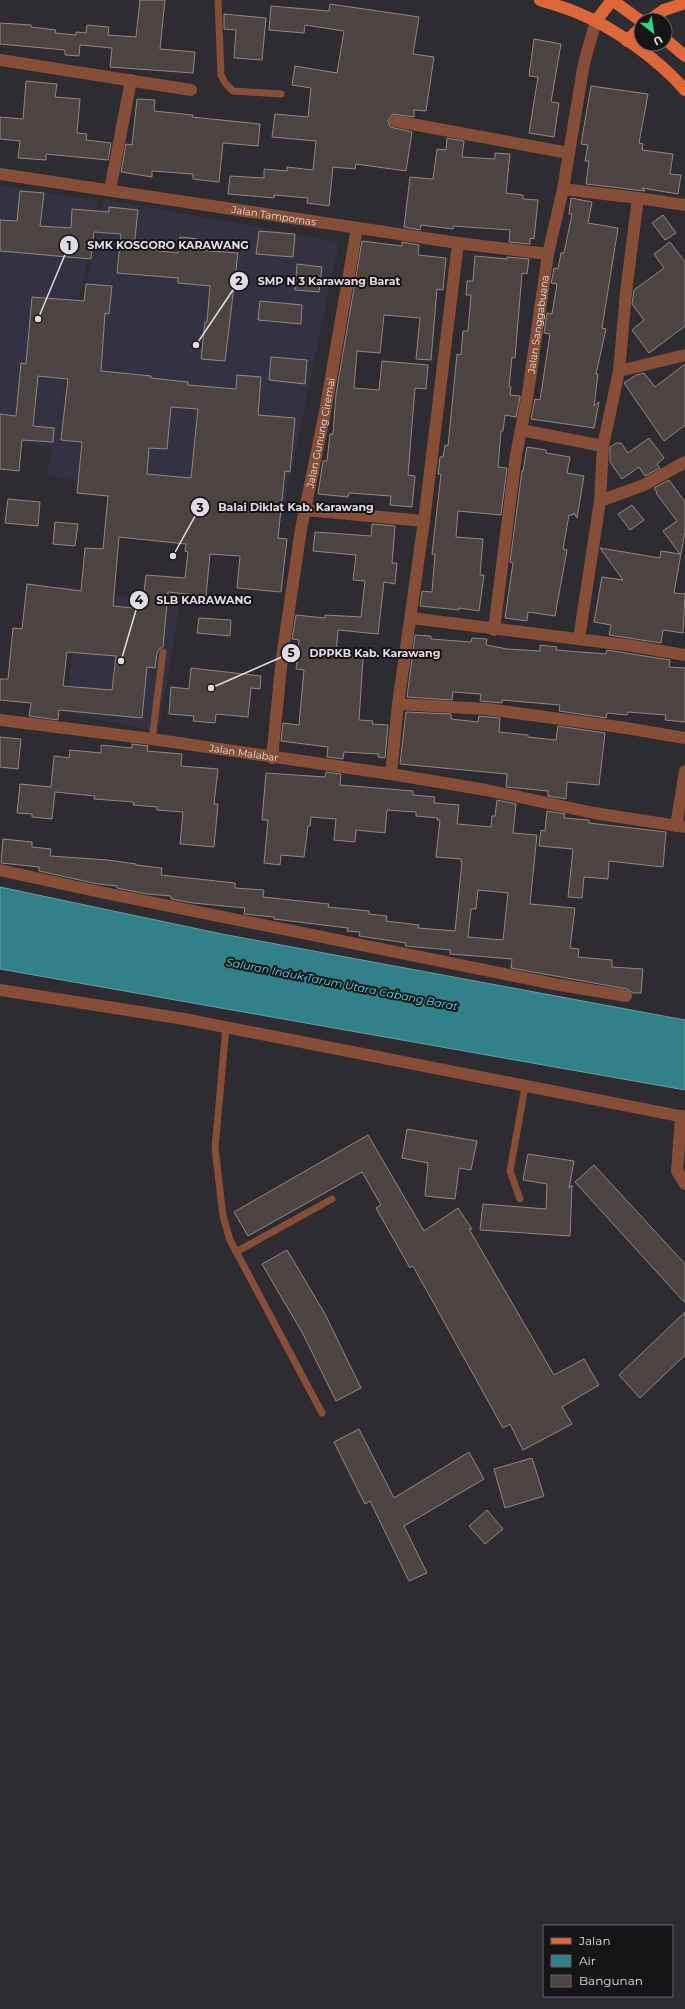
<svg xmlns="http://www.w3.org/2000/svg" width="685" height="2009" font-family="Montserrat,sans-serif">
<rect width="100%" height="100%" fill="#2e2b31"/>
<!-- education -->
<g fill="#343142">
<path d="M 0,185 L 98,201 L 57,425 L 104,199 L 339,242 L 281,521 L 46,475 L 52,448 L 0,437 Z"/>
<path d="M 57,584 L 180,607 L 158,732 L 65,712 L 77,611 L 53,602 Z"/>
</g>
<!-- water -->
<path fill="#318188" stroke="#669da3" d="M 0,887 L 222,934 L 685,1020 L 685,1090 L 0,969 Z"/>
<!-- building -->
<g fill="#4b4440" stroke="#8f8782" fill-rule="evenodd">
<path d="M 140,0 L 165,0 L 160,49 L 195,52 L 193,73 L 110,67 L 112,48 L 80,45 L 79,56 L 65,55 L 65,50 L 0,44 L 0,23 L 31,25 L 31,27 L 56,30 L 55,33 L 76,35 L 76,32 L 86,33 L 87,25 L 109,27 L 108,35 L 136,37 Z"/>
<path d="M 330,4 L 419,17 L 413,54 L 434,57 L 426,111 L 414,110 L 414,117 L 393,114 L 388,120 L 390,127 L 412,132 L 406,171 L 356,164 L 355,169 L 333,167 L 329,206 L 307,203 L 308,198 L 274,195 L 274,198 L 228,194 L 230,176 L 264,178 L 264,169 L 287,171 L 287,167 L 313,170 L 316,141 L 272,137 L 275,114 L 308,117 L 311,88 L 292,85 L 295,66 L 337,73 L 344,31 L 305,25 L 304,33 L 269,30 L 271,6 L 329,11 Z"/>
<path d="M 224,14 L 266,18 L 262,60 L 234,58 L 236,30 L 224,29 Z"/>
<path d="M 534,39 L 561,44 L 551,102 L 559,103 L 554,137 L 529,133 L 538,77 L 529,76 Z"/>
<path d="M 26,81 L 57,84 L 55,97 L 80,99 L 77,133 L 87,134 L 86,140 L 111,143 L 108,160 L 46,154 L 46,160 L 18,158 L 20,141 L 0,139 L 0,117 L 23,119 Z"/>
<path d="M 591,86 L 648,94 L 639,143 L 643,144 L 642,150 L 673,154 L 670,174 L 681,175 L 678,194 L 642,188 L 645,191 L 586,184 L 589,161 L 585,161 L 588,145 L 581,144 Z"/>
<path d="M 137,99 L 155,100 L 154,111 L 193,115 L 192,117 L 260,124 L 258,146 L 223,143 L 219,182 L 193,179 L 193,174 L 152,171 L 152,177 L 121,172 L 126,144 L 132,145 Z"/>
<path d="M 447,138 L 464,141 L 462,157 L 495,159 L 495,153 L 510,154 L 506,193 L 523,195 L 523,199 L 538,200 L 534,239 L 530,238 L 530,244 L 509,242 L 510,230 L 453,226 L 453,229 L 421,225 L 420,230 L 404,227 L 410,177 L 433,179 L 437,149 L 446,150 Z"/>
<path d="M 20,191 L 44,193 L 40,226 L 71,228 L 72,209 L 109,212 L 109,207 L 138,210 L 134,248 L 178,253 L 180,237 L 198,239 L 197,250 L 238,253 L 225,361 L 201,359 L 205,322 L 207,322 L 210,286 L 178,283 L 178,278 L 117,273 L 121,234 L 94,232 L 91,259 L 0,251 L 0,220 L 17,221 Z"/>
<path d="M 571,198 L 592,202 L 588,223 L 618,228 L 602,328 L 606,329 L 596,374 L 598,374 L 594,406 L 599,402 L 594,428 L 531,419 L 535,399 L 540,400 L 550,334 L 544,333 L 547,313 L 552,314 L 557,284 L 551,283 L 552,279 L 554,268 L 558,269 L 561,253 L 564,253 L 572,214 L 569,214 Z"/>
<path d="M 663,215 L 676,233 L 665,240 L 652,223 Z"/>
<path d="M 259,231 L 295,234 L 293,257 L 256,254 Z"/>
<path d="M 362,241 L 402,246 L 402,242 L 419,245 L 418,255 L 446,258 L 443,290 L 437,289 L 431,360 L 416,359 L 420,318 L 384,315 L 380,353 L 357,351 L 354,388 L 379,390 L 382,361 L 428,365 L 426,389 L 415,388 L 408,475 L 415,476 L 412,507 L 390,505 L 391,496 L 349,493 L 348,497 L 318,494 L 323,461 L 327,461 L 330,434 L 333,434 L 336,394 Z"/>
<path d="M 670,242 L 685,262 L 685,326 L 649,353 L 632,330 L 644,320 L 632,304 L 634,290 L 664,268 L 654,254 Z"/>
<path d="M 475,256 L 507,259 L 507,257 L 529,259 L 527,274 L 522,273 L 515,358 L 512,357 L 509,387 L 511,387 L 510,395 L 520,396 L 520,398 L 516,417 L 505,415 L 503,431 L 501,431 L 498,467 L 507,468 L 501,515 L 458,511 L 456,537 L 483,539 L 480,575 L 484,575 L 479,611 L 459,608 L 459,610 L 420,606 L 422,591 L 432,592 L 435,554 L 432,554 L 441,474 L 438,474 L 440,457 L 443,457 L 445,445 L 448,446 L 457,354 L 461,355 L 463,331 L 468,331 L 471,295 L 466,295 L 467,281 L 473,281 Z"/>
<path d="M 297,264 L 322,267 L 319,292 L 295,290 Z"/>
<path d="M 86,284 L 112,286 L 109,314 L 105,313 L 101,371 L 151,376 L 151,378 L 188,382 L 188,385 L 236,389 L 237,375 L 261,377 L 258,415 L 295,418 L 290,472 L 285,471 L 278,538 L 287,539 L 281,592 L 237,588 L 240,556 L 210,554 L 206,596 L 168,592 L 163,647 L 159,649 L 157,653 L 155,668 L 147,667 L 142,718 L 59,710 L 58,720 L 29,716 L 31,703 L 0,700 L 0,679 L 8,679 L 13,628 L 22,629 L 27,584 L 81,591 L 85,548 L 103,549 L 108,496 L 77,493 L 82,442 L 61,440 L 68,379 L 38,376 L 33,426 L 54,428 L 53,442 L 22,440 L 19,471 L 0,469 L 0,414 L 16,416 L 21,363 L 26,364 L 32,297 L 84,301 ZM 171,407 L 198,409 L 191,478 L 147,474 L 149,448 L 167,449 ZM 119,537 L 186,544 L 185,551 L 188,552 L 185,578 L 146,575 L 142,609 L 113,606 ZM 67,652 L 116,656 L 112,690 L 63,686 Z"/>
<path d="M 260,301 L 302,305 L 301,324 L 258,320 Z"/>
<path d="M 271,357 L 307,360 L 305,384 L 269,380 Z"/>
<path d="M 685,364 L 685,425 L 664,441 L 624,383 L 636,375 L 644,373 L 655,387 Z"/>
<path d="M 649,438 L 664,458 L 657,464 L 660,468 L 645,476 L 639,467 L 622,479 L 610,462 L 610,447 L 616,443 L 621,443 L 628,453 Z"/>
<path d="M 527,447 L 546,450 L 546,453 L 570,457 L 567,473 L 584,476 L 577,518 L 574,513 L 573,515 L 569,515 L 563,549 L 567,550 L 555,616 L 528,612 L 527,621 L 505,618 L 513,563 L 510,562 L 522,471 L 523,471 Z"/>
<path d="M 669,480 L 685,502 L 685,531 L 674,593 L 685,594 L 683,633 L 663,630 L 661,643 L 609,635 L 611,625 L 594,622 L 602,577 L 623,580 L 600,548 L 660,558 L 661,551 L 680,554 L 663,531 L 677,521 L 656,493 L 657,492 L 654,488 Z"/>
<path d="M 8,499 L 40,502 L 38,526 L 5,523 Z"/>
<path d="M 632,505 L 644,520 L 630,530 L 618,514 Z"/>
<path d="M 55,522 L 78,524 L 75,546 L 53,544 Z"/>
<path d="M 372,524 L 395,526 L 392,563 L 397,563 L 395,584 L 384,582 L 378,634 L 338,630 L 336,655 L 363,658 L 359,720 L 373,721 L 372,724 L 388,725 L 385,758 L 378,757 L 379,754 L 344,752 L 343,759 L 327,757 L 328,747 L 281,741 L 283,723 L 299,725 L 304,670 L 296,669 L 299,640 L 292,639 L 296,615 L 325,618 L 325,615 L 361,617 L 365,581 L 353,580 L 356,555 L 313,551 L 315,532 L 371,536 Z"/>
<path d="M 199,618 L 231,620 L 230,636 L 197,633 Z"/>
<path d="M 415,635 L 431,636 L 431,639 L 471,642 L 472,638 L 487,639 L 486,645 L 507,649 L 540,651 L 540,645 L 557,647 L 556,650 L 606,654 L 607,650 L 670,660 L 669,667 L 685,668 L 685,722 L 665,720 L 666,715 L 628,712 L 627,715 L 607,713 L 606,718 L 559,711 L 560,705 L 502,700 L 502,703 L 480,701 L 481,694 L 453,692 L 452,700 L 407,697 Z"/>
<path d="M 191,668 L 261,676 L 260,689 L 251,688 L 248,717 L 216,714 L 215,723 L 193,721 L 194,716 L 169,714 L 171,687 L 189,689 Z"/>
<path d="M 406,712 L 451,714 L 451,719 L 478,722 L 479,716 L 500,718 L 499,732 L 528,735 L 528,737 L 556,740 L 558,726 L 605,733 L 599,785 L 567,782 L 566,799 L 548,796 L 548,791 L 506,787 L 507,774 L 400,764 Z"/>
<path d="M 0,737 L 21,739 L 18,769 L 0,767 Z"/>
<path d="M 132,744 L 148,746 L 147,751 L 182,754 L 181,766 L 218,769 L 214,804 L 218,804 L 214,847 L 180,844 L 183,812 L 157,810 L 157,807 L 133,805 L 134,802 L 94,799 L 95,796 L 55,792 L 52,819 L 32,817 L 32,814 L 17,813 L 20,784 L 51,787 L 54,756 L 69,758 L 70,750 L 101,753 L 101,745 L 132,748 Z"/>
<path d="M 326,772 L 341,774 L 340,785 L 413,791 L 413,795 L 435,797 L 434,803 L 459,805 L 457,824 L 491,827 L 492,816 L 495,816 L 497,800 L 516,804 L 513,833 L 537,835 L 530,904 L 575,908 L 570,948 L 579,949 L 578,957 L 612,960 L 612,967 L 643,969 L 641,993 L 633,993 L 627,989 L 511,968 L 512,959 L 450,954 L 450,950 L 405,946 L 406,943 L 359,936 L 360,932 L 347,931 L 348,928 L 274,919 L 274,917 L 244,914 L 245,908 L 193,903 L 171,899 L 171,896 L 147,894 L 117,888 L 117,886 L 98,884 L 39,871 L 39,867 L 1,863 L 3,839 L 32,842 L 32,847 L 51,849 L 50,856 L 108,860 L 136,864 L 136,865 L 162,868 L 161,875 L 235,883 L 235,888 L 264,890 L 263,897 L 329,904 L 328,907 L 369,911 L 369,914 L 387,916 L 386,921 L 419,925 L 418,928 L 455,931 L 462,862 L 461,862 L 461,859 L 436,857 L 440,820 L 437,820 L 438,818 L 416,816 L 416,812 L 387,810 L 385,833 L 356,830 L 355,842 L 334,840 L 336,819 L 311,817 L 310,826 L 308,826 L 304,857 L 281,855 L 280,865 L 264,863 L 268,820 L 262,820 L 266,773 L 325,777 ZM 478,890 L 508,893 L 503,940 L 468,937 L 471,909 L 476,909 Z"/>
<path d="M 547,811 L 565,814 L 564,818 L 589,820 L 589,823 L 666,832 L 663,867 L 609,861 L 608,879 L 584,877 L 582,898 L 568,897 L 573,849 L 539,846 L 541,830 L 545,831 Z"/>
<path d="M 407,1129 L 477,1141 L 471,1170 L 459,1168 L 455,1199 L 425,1196 L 428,1163 L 402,1158 Z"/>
<path d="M 368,1135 L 424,1231 L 458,1208 L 472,1229 L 469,1229 L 554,1375 L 584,1359 L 599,1385 L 562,1407 L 572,1424 L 523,1450 L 510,1424 L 503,1428 L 413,1266 L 410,1268 L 376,1208 L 381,1205 L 362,1172 L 248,1236 L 234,1212 Z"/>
<path d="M 528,1154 L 574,1161 L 569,1188 L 572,1185 L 570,1236 L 480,1230 L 483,1204 L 546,1209 L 547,1184 L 523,1180 Z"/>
<path d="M 594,1165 L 685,1264 L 685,1303 L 575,1182 Z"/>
<path d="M 287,1250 L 325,1314 L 361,1388 L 336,1401 L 303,1334 L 262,1264 Z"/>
<path d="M 685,1312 L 685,1355 L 640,1398 L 619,1375 Z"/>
<path d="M 359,1429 L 394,1498 L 469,1452 L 484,1479 L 404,1526 L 427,1573 L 409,1581 L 370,1501 L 365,1504 L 334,1442 Z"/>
<path d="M 532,1458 L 544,1496 L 505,1508 L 494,1469 Z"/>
<path d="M 487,1510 L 503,1529 L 485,1544 L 469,1526 Z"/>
</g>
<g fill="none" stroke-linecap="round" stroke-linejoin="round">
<!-- lane -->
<g stroke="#864d37" stroke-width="7">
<path d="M 218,0 L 221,75 L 225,83 L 233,91 L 281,94"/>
<path d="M 152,739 L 163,652"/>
<path d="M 226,1027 L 215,1148 L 223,1216 L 230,1240 L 322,1413"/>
<path d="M 520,1199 L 510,1171 L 525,1087"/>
<path d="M 236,1252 L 332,1199"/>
</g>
<!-- street -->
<g stroke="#864d37" stroke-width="12">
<path d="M 0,60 L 191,90"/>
<path d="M 395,121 L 569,153"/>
<path id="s1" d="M 0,174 L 458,243 L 548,254"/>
<path d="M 563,189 L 638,198 L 626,292 L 619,371 L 603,446 L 600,501 L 579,639"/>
<path d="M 110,190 L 131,80"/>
<path d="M 638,198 L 685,205"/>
<path d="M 619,371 L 685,355"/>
<path d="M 521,430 L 603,446"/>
<path d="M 600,501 L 644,485 L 685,462"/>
<path d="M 305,510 L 424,521"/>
<path d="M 411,618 L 633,646 L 685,655"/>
<path id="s2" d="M 494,630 L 516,455 L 527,399 L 548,254 L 563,189 L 584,63 L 596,21"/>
<path d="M 398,704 L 487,709 L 626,728 L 685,738"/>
<path id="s3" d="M 0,720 L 152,739 L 391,774 L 486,790 L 594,813 L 685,827"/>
<path id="s4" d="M 272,758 L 282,657 L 301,529 L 325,412 L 357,228"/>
<path d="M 391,774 L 398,704 L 424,521 L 458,243"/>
<path d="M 676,826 L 685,771"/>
<path d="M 0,870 L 100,892 L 554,984 L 626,996"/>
<path d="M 0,990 L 184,1019 L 685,1117"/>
<path d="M 681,1116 L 677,1171 L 685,1184"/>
</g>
<!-- primary -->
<g stroke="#dd6738" stroke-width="12">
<path d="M 540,0 C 552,4 566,8 578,13 C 615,28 659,60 685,90"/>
<path d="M 612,0 L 641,21"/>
<path d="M 650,20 L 664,10 L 685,3"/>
<path d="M 596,21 L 612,0"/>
<path d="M 665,39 L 685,56"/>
<path d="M 627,41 L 641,27"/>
</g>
</g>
<g text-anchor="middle" stroke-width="4" stroke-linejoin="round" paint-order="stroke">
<!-- street labels -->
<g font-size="10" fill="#e0dde2" stroke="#161417">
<text dy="4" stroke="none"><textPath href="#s1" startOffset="277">Jalan Tampomas</textPath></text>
<text dy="4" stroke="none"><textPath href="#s2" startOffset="309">Jalan Sanggabuana</textPath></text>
<text dy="4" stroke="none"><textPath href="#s4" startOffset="329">Jalan Gunung Ciremai</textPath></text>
<text dy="4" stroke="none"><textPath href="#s3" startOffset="246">Jalan Malabar</textPath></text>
</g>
<!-- water labels -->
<g font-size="11" font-style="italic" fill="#50e9f5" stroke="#161417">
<text transform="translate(342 984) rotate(11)" y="4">Saluran Induk Tarum Utara Cabang Barat</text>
</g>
</g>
<!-- callouts -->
<path fill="none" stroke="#e0dde2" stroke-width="1.5" d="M38 319L69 245M196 345L239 281M173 556L200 507M121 661L139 600M211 688L291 653"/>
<g fill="#e0dde2" stroke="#161417" stroke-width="1.5">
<circle cx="38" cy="319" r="4"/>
<circle cx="196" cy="345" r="4"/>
<circle cx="173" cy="556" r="4"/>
<circle cx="121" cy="661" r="4"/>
<circle cx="211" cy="688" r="4"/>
<circle cx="69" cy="245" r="10"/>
<circle cx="239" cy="281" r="10"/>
<circle cx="200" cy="507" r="10"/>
<circle cx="139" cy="600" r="10"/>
<circle cx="291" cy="653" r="10"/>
</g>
<g font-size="12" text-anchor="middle" font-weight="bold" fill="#111">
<text x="69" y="250">1</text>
<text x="239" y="285">2</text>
<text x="200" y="512">3</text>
<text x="139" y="604">4</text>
<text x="291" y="657">5</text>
</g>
<g font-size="11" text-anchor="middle" font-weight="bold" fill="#e0dde2" stroke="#161417" stroke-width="4" stroke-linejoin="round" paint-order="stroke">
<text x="168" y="249">SMK KOSGORO KARAWANG</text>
<text x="329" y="285">SMP N 3 Karawang Barat</text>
<text x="296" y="511">Balai Diklat Kab. Karawang</text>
<text x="204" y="604">SLB KARAWANG</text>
<text x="375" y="657">DPPKB Kab. Karawang</text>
</g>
<!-- legend -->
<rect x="543" y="1925" width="130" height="72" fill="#161417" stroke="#676468"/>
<rect x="551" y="1938" width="20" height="6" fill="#dd6738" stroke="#676468"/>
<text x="579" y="1945" font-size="12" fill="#e0dde2">Jalan</text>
<rect x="551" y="1955" width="20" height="12" fill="#318188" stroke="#676468"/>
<text x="579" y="1965" font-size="12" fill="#e0dde2">Air</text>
<rect x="551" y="1975" width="20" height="12" fill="#4b4440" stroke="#676468"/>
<text x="579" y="1985" font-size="12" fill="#e0dde2">Bangunan</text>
<!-- north arrow -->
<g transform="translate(653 32) rotate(150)"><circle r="19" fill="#161417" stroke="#676468"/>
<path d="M0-3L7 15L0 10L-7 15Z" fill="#2dd883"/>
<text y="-6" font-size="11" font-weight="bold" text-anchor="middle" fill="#e0dde2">U</text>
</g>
</svg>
